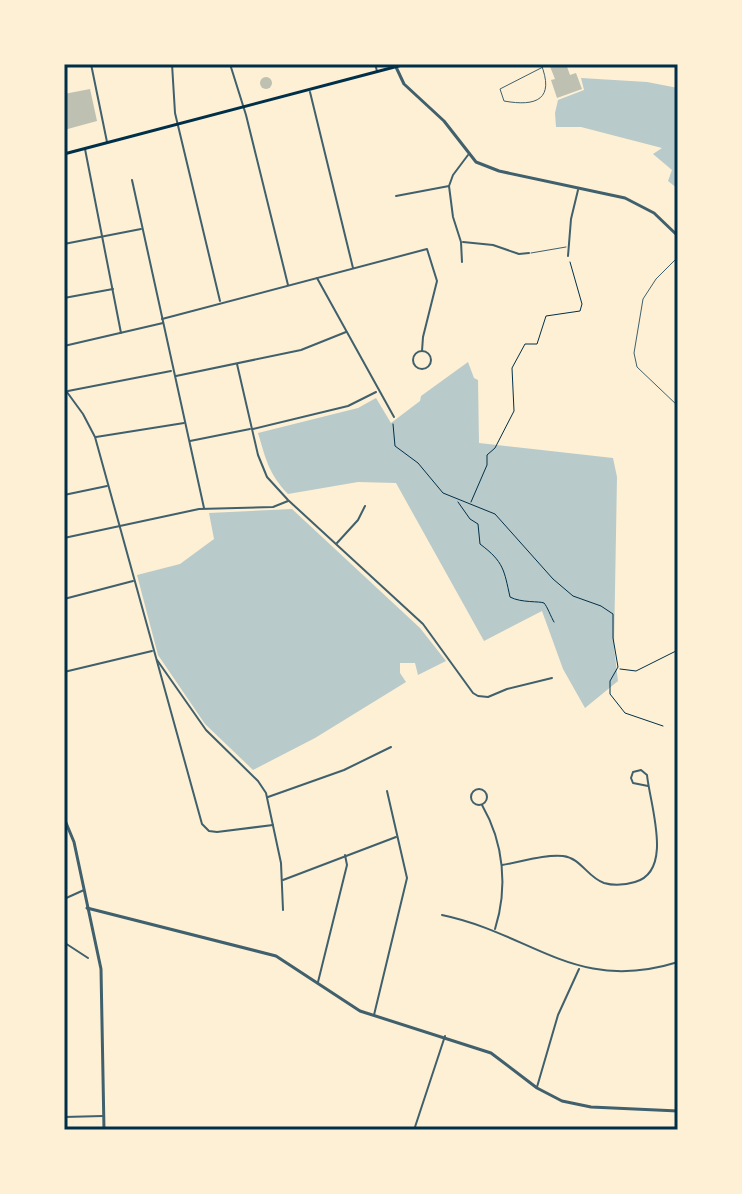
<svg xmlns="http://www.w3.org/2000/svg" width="742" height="1194" font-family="'Noto Sans',sans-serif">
<rect width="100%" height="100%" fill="#fdf0d5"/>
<!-- green -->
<g fill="#b9caca">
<path d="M 581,78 L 647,82 L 678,88 L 678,189 L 668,181 L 672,170 L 653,154 L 662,148 L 581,127 L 556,127 L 555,113 L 558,100 L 584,90 Z"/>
<path d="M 468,362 L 474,378 L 478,380 L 479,443 L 613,458 L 617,477 L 614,647 L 618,681 L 585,708 L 563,669 L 542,611 L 484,641 L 396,483 L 358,482 L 288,494 C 268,473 266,459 258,433 L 358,408 L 376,398 L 391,423 L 420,401 L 421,396 Z"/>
<path d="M 292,509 L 420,628 L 446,661 L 418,675 L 415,663 L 400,663 L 400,673 L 406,682 L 315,738 L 253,770 L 205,724 L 158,655 L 137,575 L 180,564 L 214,539 L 209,513 Z"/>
</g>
<!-- building -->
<g fill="#bec0b2">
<path d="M 549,64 L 566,64 L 570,75 L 576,73 L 582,89 L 557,98 L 551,80 L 555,79 Z"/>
<circle cx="266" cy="83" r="6"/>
<path d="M 90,89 L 97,121 L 64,130 L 64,94 Z"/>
</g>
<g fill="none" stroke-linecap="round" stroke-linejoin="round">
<!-- path -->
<g stroke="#003049" stroke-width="1">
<path d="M 393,424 L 395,446 L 418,463 L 443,493 L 495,514 L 553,579 L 573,596 L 601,606 L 613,614 L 613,638 L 618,667 L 610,681 L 610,694 L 625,713 L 663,726"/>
<path d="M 458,502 L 470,519 L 478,524 L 480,544 C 504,562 504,570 510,597 C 521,603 540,601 544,603 C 547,606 551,617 554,622"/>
<path d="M 471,502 L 487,465 L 487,455 L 495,448 L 514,411 L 512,368 L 525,344 L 537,344 L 546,316 L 580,311 L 582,304 L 570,262"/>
<path d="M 620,669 L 636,671 L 678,650"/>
</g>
<!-- service -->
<g stroke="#3f606c" stroke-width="1">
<path d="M 541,64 C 555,99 537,107 504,101 L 500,89 L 543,67"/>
<path d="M 531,253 L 566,247"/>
<path d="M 678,257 L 656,279 L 643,299 L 634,353 L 637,367 L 678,406"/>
</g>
<!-- minor -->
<g stroke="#3f606c" stroke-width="2">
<path d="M 91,64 L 107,142"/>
<path d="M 172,64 L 175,113 L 220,301"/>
<path d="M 230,64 L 246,115 L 288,285"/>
<path d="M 375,64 L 377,71"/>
<path d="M 310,92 L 353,268"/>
<path d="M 85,149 L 121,333"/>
<path d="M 132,180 L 204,508"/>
<path d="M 396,196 L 449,186"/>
<path d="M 463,242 L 493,245 L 519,254 L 529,253"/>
<path d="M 64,244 L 141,229"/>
<path d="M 568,256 L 571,219 L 578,190"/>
<path d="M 462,262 L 461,242 L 453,217 L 449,186 L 453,175 L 468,155"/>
<path d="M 317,278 L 394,417"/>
<path d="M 64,298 L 113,289"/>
<path d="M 162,319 L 427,249 L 437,281 L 423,337 L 422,351"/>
<path d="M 64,346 L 163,323"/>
<circle cx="422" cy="360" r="9"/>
<path d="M 237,364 L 258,455 L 267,477 L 288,500 L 423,624 L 473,693 L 478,696 L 488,697 L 507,689 L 552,678"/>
<path d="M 176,376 L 301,350 L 346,332"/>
<path d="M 64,388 L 83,414 L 95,437 L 202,824 L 209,831 L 217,832 L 273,825"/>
<path d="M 68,391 L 171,371"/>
<path d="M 253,429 L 348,406 L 376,392"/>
<path d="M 96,437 L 184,423"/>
<path d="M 190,441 L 250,429"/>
<path d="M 64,495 L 107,486"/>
<path d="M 64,538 L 199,509 L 273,507 L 288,501"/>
<path d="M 337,543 L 358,520 L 365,506"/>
<path d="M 64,599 L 133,581"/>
<path d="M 157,660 L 206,730 L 258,781 L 266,793 L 281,863 L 283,910"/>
<path d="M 64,672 L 152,651"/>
<circle cx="479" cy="797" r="8"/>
<path d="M 268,797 L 344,770 L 391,747"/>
<path d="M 482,805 C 504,843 508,888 495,929"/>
<path d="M 502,865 C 521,862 544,854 563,856 C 581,858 587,877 604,883 C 614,886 625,885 635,882 C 674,871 650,805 647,775 L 641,770 L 633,772 L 631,778 L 633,783 L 648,786"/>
<path d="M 283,880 L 396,837"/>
<path d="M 64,899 L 84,890"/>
<path d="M 442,915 C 533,934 576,994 678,962"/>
<path d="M 64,933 L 64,945"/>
<path d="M 65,943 L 88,958"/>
<path d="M 318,982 L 347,865 L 345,855"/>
<path d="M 374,1015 L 407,878 L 387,791"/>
<path d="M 537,1087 L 558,1015 L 579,969"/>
<path d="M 64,1117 L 103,1116"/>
<path d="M 414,1130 L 445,1036"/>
</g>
<!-- tertiary -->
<g stroke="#3f606c" stroke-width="3">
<path d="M 399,64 L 396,67 L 404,84 L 444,121 L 476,162 L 499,171 L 625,198 L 654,213 L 678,236"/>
<path d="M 64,818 L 74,842 L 101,969 L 104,1130"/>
<path d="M 87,908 L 276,956 L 360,1011 L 491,1053 L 537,1088 L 562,1101 L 591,1107 L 678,1111"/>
</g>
<!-- secondary -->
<path stroke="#003049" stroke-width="3" d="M 64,154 L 406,64"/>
</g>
<!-- border -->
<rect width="742" height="1194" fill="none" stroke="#fdf0d5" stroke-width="132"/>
<rect x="66" y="66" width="610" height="1062" fill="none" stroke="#003049" stroke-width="3"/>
</svg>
